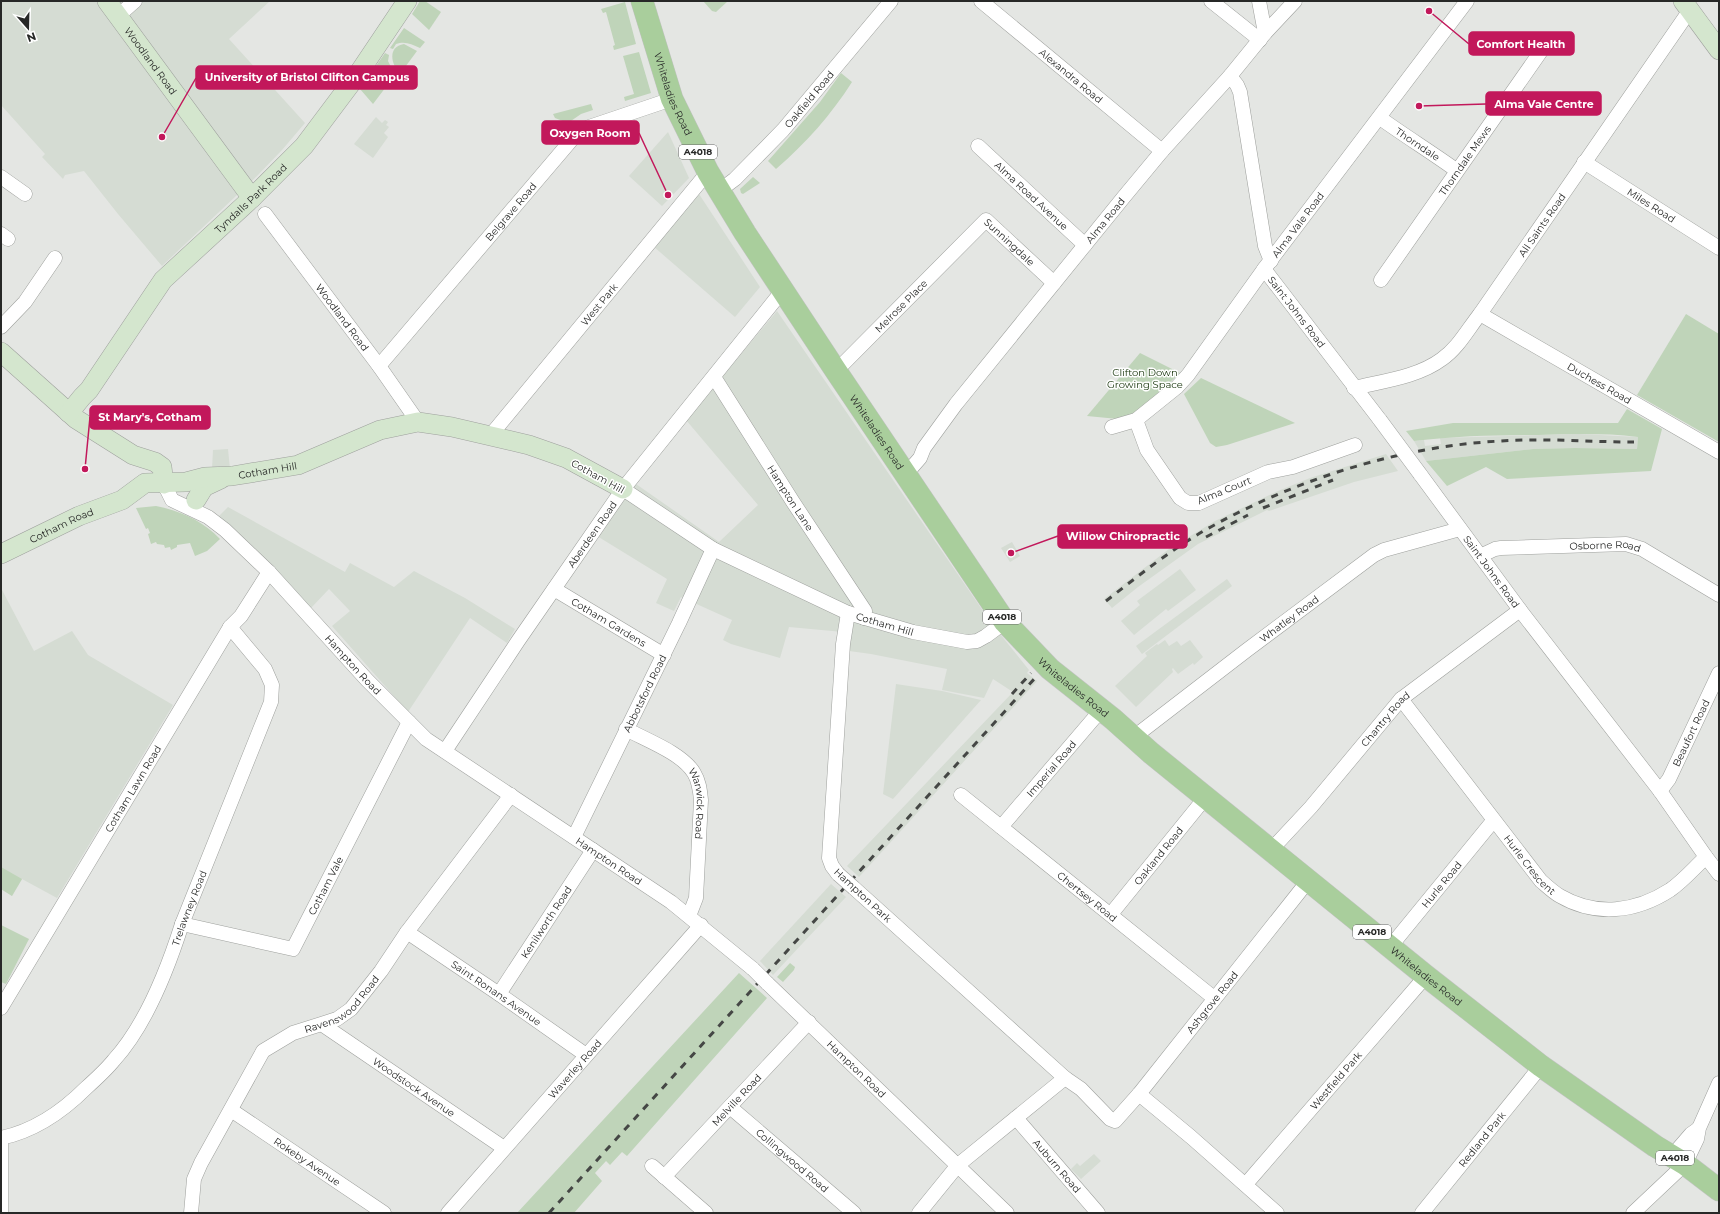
<svg xmlns="http://www.w3.org/2000/svg" width="1720" height="1214" font-family="Montserrat,sans-serif">
<rect width="100%" height="100%" fill="#e4e6e3"/>
<!-- built -->
<g fill="#d5dcd3">
<path d="M 1,1 L 270,1 L 229,39 L 305,123 L 282,150 L 257,176 L 162,266 L 118,214 L 84,171 L 65,175 L 63,179 L 42,157 L 45,154 L 1,105 Z"/>
<path d="M 376,117 L 382,123 L 385,120 L 388,122 L 386,125 L 389,127 L 384,133 L 388,137 L 373,158 L 354,144 Z"/>
<path d="M 668,132 L 689,178 L 662,206 L 629,176 Z"/>
<path d="M 699,194 L 760,287 L 735,317 L 653,246 Z"/>
<path d="M 777,311 L 992,624 L 1029,670 L 1027,673 L 1037,681 L 859,877 L 847,866 L 1013,692 L 993,679 L 984,698 L 942,690 L 947,669 L 871,654 L 842,650 L 843,632 L 789,627 L 780,658 L 731,644 L 723,640 L 732,620 L 681,597 L 674,611 L 656,603 L 667,579 L 597,536 L 636,484 L 719,542 L 758,505 L 686,420 Z"/>
<path d="M 1580,434 L 1638,437 L 1637,449 L 1575,448 L 1533,449 L 1426,461 L 1414,441 L 1424,440 L 1425,446 L 1441,444 L 1440,438 Z"/>
<path d="M 228,449 L 230,469 L 212,469 L 213,450 Z"/>
<path d="M 1386,454 L 1398,471 L 1354,482 L 1269,511 L 1267,510 L 1259,514 L 1198,544 L 1138,587 L 1112,608 L 1104,599 L 1169,549 L 1215,521 L 1278,491 L 1310,478 Z"/>
<path d="M 228,507 L 345,572 L 350,563 L 394,587 L 414,571 L 465,598 L 515,629 L 507,643 L 470,618 L 408,712 L 332,626 L 350,611 L 329,589 L 311,608 L 219,516 Z"/>
<path d="M 1012,542 L 1020,556 L 1010,562 L 1001,548 Z"/>
<path d="M 1180,569 L 1196,590 L 1168,611 L 1166,609 L 1134,635 L 1121,621 L 1140,605 L 1137,601 Z"/>
<path d="M 1227,579 L 1232,586 L 1142,654 L 1136,646 Z"/>
<path d="M 1,588 L 34,651 L 72,631 L 88,655 L 173,705 L 57,898 L 22,879 L 12,896 L 1,889 Z"/>
<path d="M 1165,640 L 1169,646 L 1177,641 L 1181,646 L 1190,640 L 1203,657 L 1194,665 L 1193,663 L 1178,674 L 1173,668 L 1172,669 L 1173,672 L 1136,707 L 1115,686 L 1147,656 L 1145,653 L 1157,644 L 1158,645 Z"/>
<path d="M 896,684 L 942,691 L 981,700 L 893,799 L 883,794 Z"/>
<path d="M 831,884 L 846,897 L 773,975 L 760,961 Z"/>
<path d="M 1094,1154 L 1101,1161 L 1081,1179 L 1071,1169 L 1077,1163 L 1080,1166 Z"/>
</g>
<!-- green -->
<g fill="#bfd4b9">
<path d="M 420,1 L 425,1 L 441,12 L 429,30 L 412,14 Z"/>
<path d="M 703,1 L 728,1 L 716,12 L 712,11 Z"/>
<path d="M 625,2 L 636,44 L 614,50 L 613,46 L 615,45 L 606,12 L 603,13 L 601,9 Z"/>
<path d="M 404,28 L 425,42 L 420,48 C 411,44 405,41 396,44 L 393,49 L 390,48 Z"/>
<path d="M 404,44 L 417,51 L 400,74 C 391,64 387,47 404,44 Z"/>
<path d="M 639,52 L 651,93 L 625,101 L 624,97 L 634,94 L 623,56 Z"/>
<path d="M 385,53 L 389,55 L 388,61 L 395,75 L 373,104 L 360,89 Z"/>
<path d="M 841,73 L 852,82 C 831,115 806,143 776,169 L 768,161 L 820,102 Z"/>
<path d="M 591,104 L 593,110 L 581,114 L 568,123 L 555,118 L 553,114 Z"/>
<path d="M 753,177 L 760,183 L 743,194 L 741,193 L 740,189 Z"/>
<path d="M 1686,314 L 1719,334 L 1719,442 L 1637,395 Z"/>
<path d="M 1140,353 L 1180,373 L 1137,412 L 1118,419 L 1087,416 Z"/>
<path d="M 1201,378 L 1295,423 L 1227,445 L 1216,447 L 1210,443 L 1184,394 Z"/>
<path d="M 1627,409 L 1662,429 L 1651,471 L 1507,479 L 1486,467 L 1447,486 L 1426,461 L 1533,449 L 1575,448 L 1637,449 L 1638,437 C 1606,433 1571,434 1538,435 C 1496,435 1455,436 1414,441 L 1406,431 L 1453,423 L 1618,423 Z"/>
<path d="M 156,506 C 181,511 203,521 220,539 L 207,551 L 195,556 L 190,543 L 177,545 L 177,547 L 171,550 L 170,547 L 165,548 L 164,545 L 157,544 L 156,542 L 151,544 L 148,534 L 150,533 L 148,528 L 146,529 L 136,508 Z"/>
<path d="M 1,867 L 22,879 L 12,896 L 1,889 Z"/>
<path d="M 1,925 L 29,939 L 6,984 L 1,982 Z"/>
<path d="M 790,963 L 795,967 L 794,970 L 783,982 L 777,977 Z"/>
<path d="M 739,973 L 767,998 L 627,1156 L 622,1152 L 610,1165 L 606,1161 L 595,1173 L 602,1181 L 574,1213 L 517,1213 Z"/>
</g>
<g fill="none" stroke-linecap="round" stroke-linejoin="round">
<defs>
<g id="street">
<path id="s1" d="M 981,1 L 1162,151"/>
<path d="M 1211,1 L 1260,40"/>
<path d="M 1259,1 L 1265,33"/>
<path d="M 118,16 L 135,1"/>
<path d="M 1230,76 L 1237,85 L 1240,92 L 1265,246 L 1271,261"/>
<path id="s2" d="M 1380,118 C 1405,136 1431,152 1456,170"/>
<path id="s3" d="M 978,146 L 1085,245"/>
<path id="s4" d="M 1584,162 L 1719,248"/>
<path d="M 1,177 L 25,194"/>
<path id="s5" d="M 719,191 L 735,179 L 783,130 L 891,1"/>
<path id="s6" d="M 265,214 L 379,366 L 418,422"/>
<path d="M 1,234 L 8,239"/>
<path id="s7" d="M 1264,269 L 1380,420"/>
<path id="s8" d="M 1381,280 L 1546,44"/>
<path id="s9" d="M 1480,314 L 1719,452"/>
<path d="M 1,327 L 25,302 L 55,258"/>
<path id="s10" d="M 379,366 L 574,137 L 589,127 L 672,99"/>
<path id="s11" d="M 836,371 L 986,220 L 1054,283"/>
<path id="s12" d="M 714,377 L 793,502 L 865,611 L 864,618"/>
<path id="s13" d="M 1354,388 C 1383,381 1418,377 1442,359 C 1458,348 1468,329 1480,314 L 1690,10"/>
<path d="M 1136,420 L 1147,450 L 1180,498 L 1188,503 L 1199,503 L 1268,472 L 1293,467 L 1355,445"/>
<path id="s14" d="M 1112,427 L 1136,420 L 1177,387 L 1188,375 L 1264,269 L 1467,1"/>
<path id="s15" d="M 490,436 L 708,172"/>
<path id="s16" d="M 906,474 L 920,458 L 924,448 L 956,404 L 1123,198 L 1162,151 L 1230,76 L 1265,33 L 1295,1"/>
<path id="s17" d="M 1420,474 L 1520,610 L 1660,791 L 1706,857 L 1719,874"/>
<path id="s18" d="M 164,484 L 172,500 L 208,517 L 225,530 L 269,572 L 367,680 L 426,739 L 671,902 L 753,969"/>
<path id="s19" d="M 623,489 L 713,549 L 848,613 L 913,632 L 967,642 L 977,641 L 986,636 L 1005,622"/>
<path id="s20" d="M 1480,556 L 1495,549 L 1501,548 L 1626,544 L 1642,549 L 1719,595"/>
<path id="s21" d="M 554,589 L 664,655"/>
<path id="s22" d="M 1401,699 L 1541,881 C 1547,886 1553,892 1560,896 C 1596,917 1636,912 1670,890 C 1683,881 1694,868 1706,857"/>
<path id="s23" d="M 626,729 C 646,740 682,753 694,773 C 699,781 700,790 701,800 L 696,898 L 689,916"/>
<path id="s24" d="M 1134,737 L 1247,650 L 1374,555 L 1384,550 L 1460,529"/>
<path id="s25" d="M 445,751 L 518,641 L 623,489 L 783,290"/>
<path id="s26" d="M 1660,791 L 1669,779 L 1719,673"/>
<path id="s27" d="M 961,795 L 1214,998"/>
<path id="s28" d="M 1001,827 L 1101,710"/>
<path id="s29" d="M 574,837 L 679,623 L 713,549"/>
<path id="s30" d="M 1271,850 L 1311,807 L 1401,699 L 1520,610"/>
<path d="M 838,874 L 832,866 L 829,858 L 843,644 L 848,613"/>
<path id="s31" d="M 854,888 L 1065,1078 L 1081,1089 L 1110,1119 L 1115,1121 L 1139,1094 L 1308,881"/>
<path id="s32" d="M 1111,914 L 1205,798"/>
<path id="s33" d="M 182,924 L 293,949 L 409,722"/>
<path id="s34" d="M 407,932 L 499,994 L 586,1055"/>
<path id="s35" d="M 1390,947 L 1493,821"/>
<path id="s36" d="M 767,983 L 1007,1213"/>
<path id="s37" d="M 499,994 L 593,850"/>
<path id="s38" d="M 1,1008 L 230,627 L 241,616 L 269,572"/>
<path id="s39" d="M 323,1025 L 504,1148"/>
<path d="M 1139,1094 L 1191,1137 L 1277,1213"/>
<path id="s40" d="M 730,1107 L 854,1213"/>
<path id="s41" d="M 231,1110 L 384,1213"/>
<path id="s42" d="M 1016,1118 L 1098,1213"/>
<path id="s43" d="M 1,1138 C 34,1131 63,1111 86,1088 C 96,1079 106,1070 114,1060 C 145,1026 168,968 182,924 L 271,702 L 272,685 L 265,669 L 230,627"/>
<path d="M 1,1142 L 1,1213"/>
<path d="M 1672,1156 L 1691,1134 L 1698,1129"/>
<path d="M 652,1166 L 706,1213"/>
<path id="s44" d="M 664,1177 L 809,1022"/>
<path id="s45" d="M 1246,1184 L 1426,976"/>
<path id="s46" d="M 191,1213 L 194,1179 L 201,1163 L 263,1051 L 293,1033 L 337,1019 L 351,1009 L 381,971 L 407,932 L 511,795"/>
<path id="s47" d="M 448,1213 L 701,925"/>
<path d="M 919,1213 L 958,1165 L 1065,1078"/>
<path id="s48" d="M 1422,1213 L 1541,1066"/>
<path d="M 1633,1213 L 1685,1164 L 1697,1139 L 1699,1128 L 1719,1083"/>
</g>
<g id="secondary">
<path id="s49" d="M 107,1 L 252,198"/>
<path d="M 1683,1 L 1719,50"/>
<path d="M 1,352 L 76,419 L 133,455 L 155,462 L 162,467 L 164,484"/>
<path id="s50" d="M 69,413 L 82,397 L 89,390 L 163,280 L 252,198 L 304,146 L 358,74 L 407,1"/>
<path d="M 196,500 L 204,487 L 221,479"/>
<path id="s51" d="M 1,554 L 79,516 L 122,500 L 145,483 L 186,482 L 205,477 L 232,476 L 298,465 L 380,430 L 418,422 L 452,427 L 529,445 L 566,458 L 623,489"/>
</g>
<g id="primary">
<path id="s52" d="M 642,1 L 672,99 L 708,172 L 745,233 L 836,371 L 1005,622 L 1050,669 L 1113,719 L 1151,753 L 1426,976 L 1541,1066 L 1655,1146 L 1685,1164 L 1719,1190"/>
</g>
</defs>
<!-- street casing -->
<use href="#street" stroke="#9ea09d" stroke-width="15"/>
<!-- secondary casing -->
<use href="#secondary" stroke="#9ea09d" stroke-width="20"/>
<!-- primary casing -->
<use href="#primary" stroke="#c3c3c3" stroke-width="23"/>
<!-- street -->
<use href="#street" stroke="#fff" stroke-width="14"/>
<!-- secondary -->
<use href="#secondary" stroke="#d4e6ce" stroke-width="19"/>
<!-- primary -->
<use href="#primary" stroke="#a9ce9c" stroke-width="22"/>
<!-- rail -->
<g stroke="#454745" stroke-width="3" stroke-dasharray="7 7" stroke-linecap="butt">
<path d="M 1263,508 L 1333,480"/>
<path d="M 1206,537 L 1248,515"/>
<path d="M 1106,601 C 1142,573 1178,544 1218,523 C 1304,477 1403,446 1501,441 C 1545,438 1590,442 1634,442"/>
<path d="M 1012,694 L 1031,673"/>
<path d="M 549,1213 L 1036,677"/>
</g>
<defs>
<g id="street-bridge">
<path d="M 1380,420 L 1420,474"/>
<path d="M 838,874 L 854,888"/>
<path d="M 753,969 L 767,983"/>
</g>
</defs>
<!-- street-bridge casing -->
<use href="#street-bridge" stroke="#9ea09d" stroke-width="15" stroke-linecap="butt"/>
<!-- street-bridge -->
<use href="#street-bridge" stroke="#fff" stroke-width="14"/>
</g>
<g text-anchor="middle" stroke-width="3" stroke-linejoin="round" paint-order="stroke">
<!-- shield labels -->
<g fill="#fff" stroke="#686868" stroke-width="1">
<rect x="679" y="145" width="38" height="14" rx="3"/>
<rect x="983" y="610" width="38" height="14" rx="3"/>
<rect x="1353" y="925" width="38" height="14" rx="3"/>
<rect x="1656" y="1151" width="38" height="14" rx="3"/>
</g>
<g font-size="9" font-weight="bold" fill="#272827">
<text x="698" y="155">A4018</text>
<text x="1002" y="620">A4018</text>
<text x="1372" y="935">A4018</text>
<text x="1675" y="1161">A4018</text>
</g>
<!-- street labels -->
<g font-size="10" fill="#272827" stroke="#fff">
<text dy="4" stroke="none"><textPath href="#s49" startOffset="74">Woodland Road</textPath></text>
<text dy="4" stroke="none"><textPath href="#s1" startOffset="117">Alexandra Road</textPath></text>
<text dy="4" stroke="none"><textPath href="#s52" startOffset="98">Whiteladies Road</textPath></text>
<text dy="4" stroke="none"><textPath href="#s5" startOffset="129">Oakfield Road</textPath></text>
<text dy="4" stroke="none"><textPath href="#s2" startOffset="46">Thorndale</textPath></text>
<text dy="4" stroke="none"><textPath href="#s8" startOffset="146">Thorndale Mews</textPath></text>
<text dy="4" stroke="none"><textPath href="#s3" startOffset="73">Alma Road Avenue</textPath></text>
<text dy="4" stroke="none"><textPath href="#s50" startOffset="283">Tyndalls Park Road</textPath></text>
<text dy="4" stroke="none"><textPath href="#s4" startOffset="80">Miles Road</textPath></text>
<text dy="4" stroke="none"><textPath href="#s10" startOffset="203">Belgrave Road</textPath></text>
<text dy="4" stroke="none"><textPath href="#s16" startOffset="323">Alma Road</textPath></text>
<text dy="4" stroke="none"><textPath href="#s13" startOffset="261">All Saints Road</textPath></text>
<text dy="4" stroke="none"><textPath href="#s14" startOffset="280">Alma Vale Road</textPath></text>
<text dy="4" stroke="none"><textPath href="#s11" startOffset="245">Sunningdale</textPath></text>
<text dy="4" stroke="none"><textPath href="#s15" startOffset="171">West Park</textPath></text>
<text dy="4" stroke="none"><textPath href="#s11" startOffset="92">Melrose Place</textPath></text>
<text dy="4" stroke="none"><textPath href="#s7" startOffset="54">Saint Johns Road</textPath></text>
<text dy="4" stroke="none"><textPath href="#s6" startOffset="129">Woodland Road</textPath></text>
<text dy="4" stroke="none"><textPath href="#s9" startOffset="138">Duchess Road</textPath></text>
<text dy="4" stroke="none"><textPath href="#s52" startOffset="494">Whiteladies Road</textPath></text>
<text dy="4" stroke="none"><textPath href="#s51" startOffset="285">Cotham Hill</textPath></text>
<text transform="translate(598 476) rotate(29)" y="4">Cotham Hill</text>
<text transform="translate(1224 490) rotate(-22)" y="4">Alma Court</text>
<text dy="4" stroke="none"><textPath href="#s12" startOffset="143">Hampton Lane</textPath></text>
<text dy="4" stroke="none"><textPath href="#s51" startOffset="67">Cotham Road</textPath></text>
<text dy="4" stroke="none"><textPath href="#s25" startOffset="262">Aberdeen Road</textPath></text>
<text dy="4" stroke="none"><textPath href="#s20" startOffset="127">Osborne Road</textPath></text>
<text dy="4" stroke="none"><textPath href="#s17" startOffset="121">Saint Johns Road</textPath></text>
<text dy="4" stroke="none"><textPath href="#s24" startOffset="195">Whatley Road</textPath></text>
<text dy="4" stroke="none"><textPath href="#s21" startOffset="64">Cotham Gardens</textPath></text>
<text dy="4" stroke="none"><textPath href="#s19" startOffset="296">Cotham Hill</textPath></text>
<text dy="4" stroke="none"><textPath href="#s18" startOffset="265">Hampton Road</textPath></text>
<text dy="4" stroke="none"><textPath href="#s52" startOffset="818">Whiteladies Road</textPath></text>
<text dy="4" stroke="none"><textPath href="#s29" startOffset="160">Abbotsford Road</textPath></text>
<text dy="4" stroke="none"><textPath href="#s30" startOffset="174">Chantry Road</textPath></text>
<text dy="4" stroke="none"><textPath href="#s26" startOffset="66">Beaufort Road</textPath></text>
<text dy="4" stroke="none"><textPath href="#s28" startOffset="77">Imperial Road</textPath></text>
<text dy="4" stroke="none"><textPath href="#s38" startOffset="256">Cotham Lawn Road</textPath></text>
<text dy="4" stroke="none"><textPath href="#s23" startOffset="113">Warwick Road</textPath></text>
<text dy="4" stroke="none"><textPath href="#s32" startOffset="75">Oakland Road</textPath></text>
<text dy="4" stroke="none"><textPath href="#s18" startOffset="589">Hampton Road</textPath></text>
<text dy="4" stroke="none"><textPath href="#s22" startOffset="210">Hurle Crescent</textPath></text>
<text dy="4" stroke="none"><textPath href="#s35" startOffset="81">Hurle Road</textPath></text>
<text dy="4" stroke="none"><textPath href="#s33" startOffset="185">Cotham Vale</textPath></text>
<text transform="translate(863 895) rotate(43)" y="4">Hampton Park</text>
<text dy="4" stroke="none"><textPath href="#s27" startOffset="162">Chertsey Road</textPath></text>
<text dy="4" stroke="none"><textPath href="#s43" startOffset="310">Trelawney Road</textPath></text>
<text dy="4" stroke="none"><textPath href="#s37" startOffset="86">Kenilworth Road</textPath></text>
<text dy="4" stroke="none"><textPath href="#s52" startOffset="1274">Whiteladies Road</textPath></text>
<text dy="4" stroke="none"><textPath href="#s34" startOffset="108">Saint Ronans Avenue</textPath></text>
<text dy="4" stroke="none"><textPath href="#s46" startOffset="273">Ravenswood Road</textPath></text>
<text dy="4" stroke="none"><textPath href="#s31" startOffset="504">Ashgrove Road</textPath></text>
<text dy="4" stroke="none"><textPath href="#s36" startOffset="124">Hampton Road</textPath></text>
<text dy="4" stroke="none"><textPath href="#s47" startOffset="192">Waverley Road</textPath></text>
<text dy="4" stroke="none"><textPath href="#s45" startOffset="137">Westfield Park</textPath></text>
<text dy="4" stroke="none"><textPath href="#s39" startOffset="110">Woodstock Avenue</textPath></text>
<text dy="4" stroke="none"><textPath href="#s44" startOffset="106">Melville Road</textPath></text>
<text dy="4" stroke="none"><textPath href="#s48" startOffset="95">Redland Park</textPath></text>
<text dy="4" stroke="none"><textPath href="#s40" startOffset="82">Collingwood Road</textPath></text>
<text dy="4" stroke="none"><textPath href="#s41" startOffset="92">Rokeby Avenue</textPath></text>
<text dy="4" stroke="none"><textPath href="#s42" startOffset="63">Auburn Road</textPath></text>
</g>
<!-- park labels -->
<g font-size="10" fill="#133107" stroke="#fff">
<text x="1145" y="376">Clifton Down<tspan x="1145" dy="12">Growing Space</tspan></text>
</g>
</g>
<!-- callouts -->
<path fill="none" stroke="#c2185b" stroke-width="1.5" d="M1429 11L1469 44M162 137L196 78M1419 106L1486 104M668 195L639 133M85 469L90 417M1011 553L1058 536"/>
<g fill="#c2185b" stroke="#fff" stroke-width="1.5">
<circle cx="1429" cy="11" r="4"/>
<circle cx="162" cy="137" r="4"/>
<circle cx="1419" cy="106" r="4"/>
<circle cx="668" cy="195" r="4"/>
<circle cx="85" cy="469" r="4"/>
<circle cx="1011" cy="553" r="4"/>
</g>
<g fill="#c2185b" stroke="#c2185b" stroke-width="1.5">
<rect x="1469" y="32" width="105" height="23" rx="4"/>
<rect x="196" y="66" width="221" height="23" rx="4"/>
<rect x="1486" y="92" width="115" height="23" rx="4"/>
<rect x="542" y="121" width="97" height="23" rx="4"/>
<rect x="90" y="406" width="120" height="23" rx="4"/>
<rect x="1058" y="525" width="129" height="23" rx="4"/>
</g>
<g font-size="11" text-anchor="middle" font-weight="bold" fill="#fff">
<text x="1521" y="48">Comfort Health</text>
<text x="307" y="81">University of Bristol Clifton Campus</text>
<text x="1544" y="108">Alma Vale Centre</text>
<text x="590" y="137">Oxygen Room</text>
<text x="150" y="421">St Mary's, Cotham</text>
<text x="1123" y="540">Willow Chiropractic</text>
</g>
<!-- border -->
<rect width="1720" height="1214" fill="none" stroke="#272827" stroke-width="4"/>
<!-- north arrow -->
<g transform="translate(28 28) rotate(160)" stroke="#ffffff" stroke-width="3" paint-order="stroke">
<path d="M0-3L7 15L0 10L-7 15Z" fill="#272827"/>
<text y="-6" font-size="11" font-weight="bold" text-anchor="middle" fill="#272827">N</text>
</g>
</svg>
